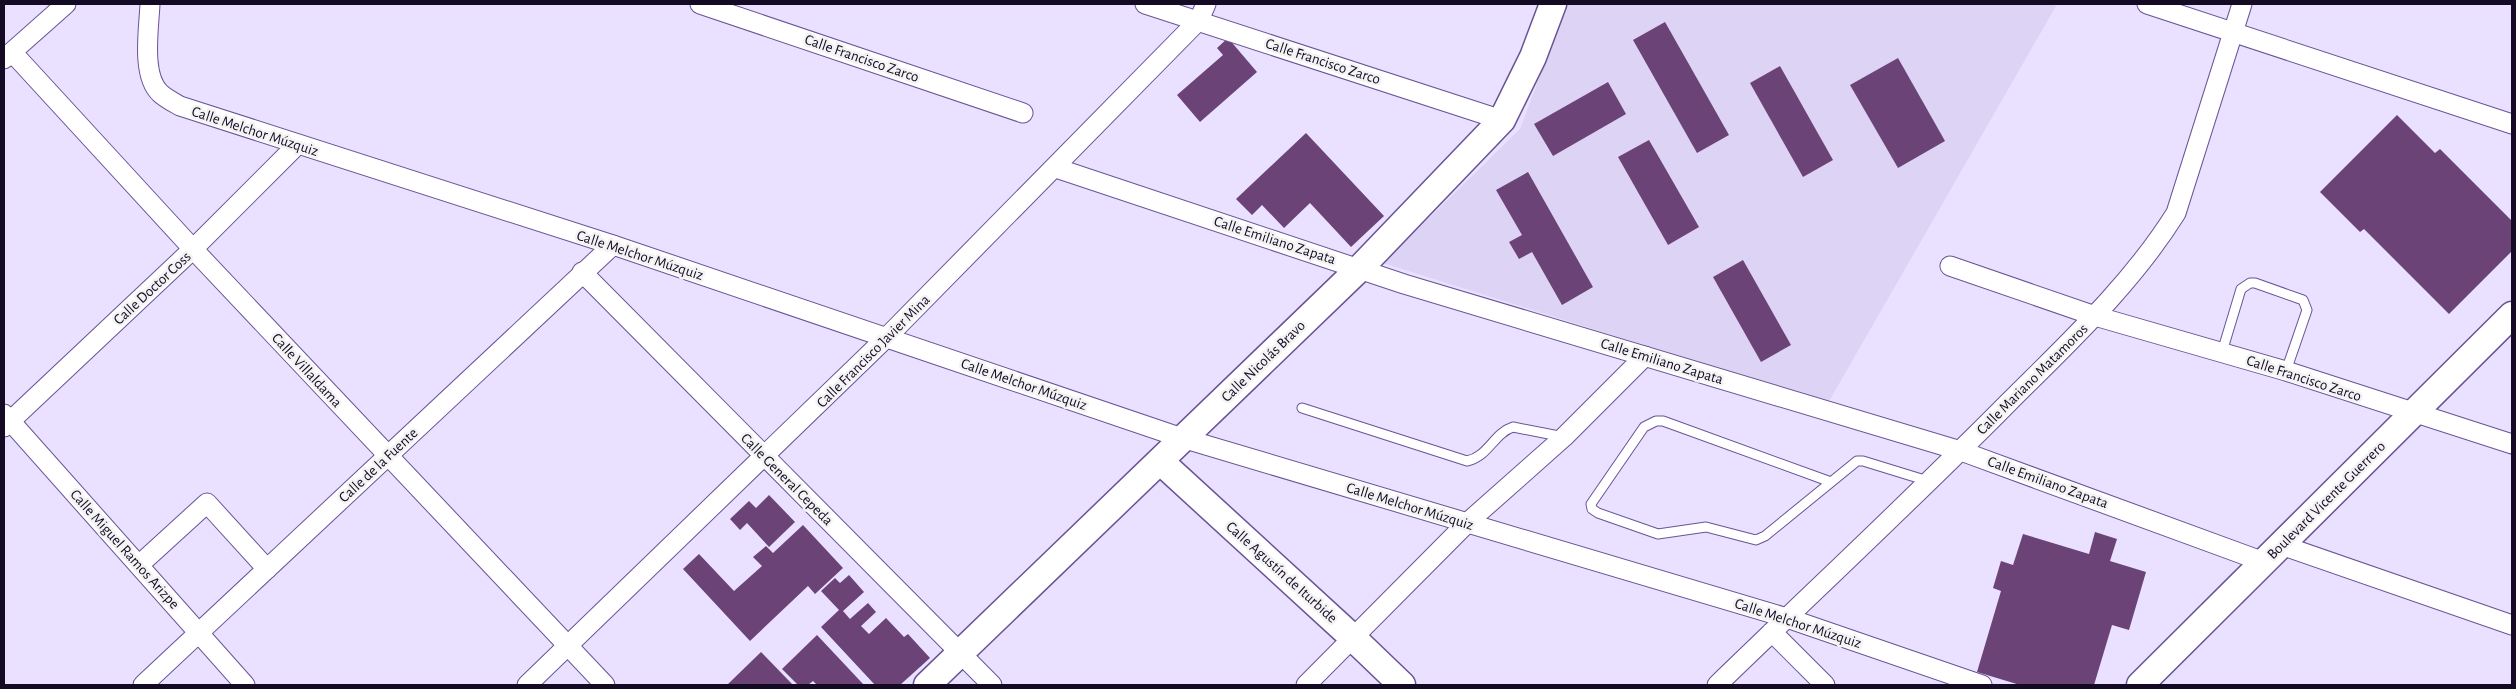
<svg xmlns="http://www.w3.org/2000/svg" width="2516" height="689" font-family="'Alegreya Sans',sans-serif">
<rect width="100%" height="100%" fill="#e9e1ff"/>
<!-- built -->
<path fill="#ddd3f4" d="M 1567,4 L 2049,4 L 2056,6 L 1828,403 L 1383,263 L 1520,129 Z"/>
<!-- building -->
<g fill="#6c4377">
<path d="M 1665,22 L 1729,135 L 1697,153 L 1633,40 Z"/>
<path d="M 1228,38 L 1257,72 L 1200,122 L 1177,95 L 1223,55 L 1217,48 Z"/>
<path d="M 1898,58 L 1945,141 L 1898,168 L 1850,85 Z"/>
<path d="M 1780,66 L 1833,160 L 1803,177 L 1750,83 Z"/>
<path d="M 1608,82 L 1626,114 L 1553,156 L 1534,124 Z"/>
<path d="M 2397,115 L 2435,153 L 2440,149 L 2512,221 L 2512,251 L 2449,314 L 2364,229 L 2360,232 L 2320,192 Z"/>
<path d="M 1306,133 L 1384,216 L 1351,247 L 1310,203 L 1284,228 L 1262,205 L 1252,215 L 1236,199 Z"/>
<path d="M 1649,140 L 1699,227 L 1668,245 L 1618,157 Z"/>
<path d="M 1528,172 L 1593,287 L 1562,305 L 1532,252 L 1519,259 L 1509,242 L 1522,235 L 1496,190 Z"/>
<path d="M 1743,260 L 1791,345 L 1761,362 L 1713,277 Z"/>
<path d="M 769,495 L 795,522 L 769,547 L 747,523 L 740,530 L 730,519 L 749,501 L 756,508 Z"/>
<path d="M 803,525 L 843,568 L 815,594 L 808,586 L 750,641 L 683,569 L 699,554 L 734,591 L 762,566 L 753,557 L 766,546 L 773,553 Z"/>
<path d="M 2095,532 L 2117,539 L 2110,561 L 2146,572 L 2129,630 L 2112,625 L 2094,685 L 2020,685 L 1977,672 L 2001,591 L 1993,588 L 2001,561 L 2013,565 L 2023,534 L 2089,554 Z"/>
<path d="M 849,575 L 864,592 L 843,611 L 850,619 L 868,603 L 876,612 L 861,626 L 869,634 L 886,618 L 904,637 L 908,634 L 930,658 L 900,685 L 875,685 L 821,627 L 839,610 L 821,591 L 835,578 L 840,583 Z"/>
<path d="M 817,635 L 864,685 L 817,685 L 813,681 L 808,685 L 798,685 L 782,669 Z"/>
<path d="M 761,652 L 793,685 L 727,685 Z"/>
</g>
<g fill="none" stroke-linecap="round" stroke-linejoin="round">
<defs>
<g id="lane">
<path d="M 2222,352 L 2241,289 L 2250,283 L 2255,283 L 2303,300 L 2307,310 L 2286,371"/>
<path d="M 1302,408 L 1467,461 C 1488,457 1494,433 1513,427 L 1564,437"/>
<path d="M 1831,482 L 1663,421 L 1656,421 L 1644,427 L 1591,504 L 1592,509 L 1598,513 L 1658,534 L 1706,527 L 1756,540 L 1765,536 L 1857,461 L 1863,461 L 1928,481"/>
</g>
<g id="street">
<path d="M 150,4 C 149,28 141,75 160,93 C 165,98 173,102 180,106 L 613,245 L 1182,438 L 1787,618 L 1982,685"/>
<path d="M 700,4 L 1023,113"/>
<path d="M 1145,4 L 1502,120"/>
<path d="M 2147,4 L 2512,124"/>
<path d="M 12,52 L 193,249 L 605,685"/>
<path d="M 4,59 L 66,4"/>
<path d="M 1056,168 L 1404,284 L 1961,451 L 2264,562"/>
<path d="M 1950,266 L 2095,316 L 2286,371 L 2512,444"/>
<path d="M 582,272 L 992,685"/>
<path d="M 4,414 L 245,685"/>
<path d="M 4,427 L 193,249 L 297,145"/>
<path d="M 2281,545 L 2512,625"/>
<path d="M 139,565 L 207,503 L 267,569"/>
<path d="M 1772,632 L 1825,685"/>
<path d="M 143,685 L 613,245"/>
<path d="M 527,685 L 887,337 L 1199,20 L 1206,4"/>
<path d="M 1306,685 L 1467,523 L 1564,437 L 1645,356"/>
<path d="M 1717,685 C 1814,591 1913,499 2008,403 C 2068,343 2131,285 2176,213 L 2242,4"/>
</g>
<g id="secondary">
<path d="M 1160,461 L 1352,637 L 1402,685"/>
<path d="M 927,685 L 1360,268 L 1502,120 L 1533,57 L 1553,4"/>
<path d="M 2140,685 L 2512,315"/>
</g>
</defs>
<!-- lane casing -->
<use href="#lane" stroke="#6a5395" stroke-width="11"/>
<!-- street casing -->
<use href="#street" stroke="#6a5395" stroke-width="21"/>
<!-- secondary casing -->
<use href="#secondary" stroke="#6a5395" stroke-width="29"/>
<!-- lane -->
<use href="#lane" stroke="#fff" stroke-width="9"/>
<!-- street -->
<use href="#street" stroke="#fff" stroke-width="19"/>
<!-- secondary -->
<use href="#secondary" stroke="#fff" stroke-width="26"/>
</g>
<g text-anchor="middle" stroke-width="5" stroke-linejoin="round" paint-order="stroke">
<!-- street labels -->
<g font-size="15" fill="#140a24" stroke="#f3f3f3">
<text transform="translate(862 58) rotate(19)" y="5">Calle Francisco Zarco</text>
<text transform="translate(1323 61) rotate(18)" y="5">Calle Francisco Zarco</text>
<text transform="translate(255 131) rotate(18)" y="5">Calle Melchor Múzquiz</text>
<text transform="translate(1275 240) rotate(18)" y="5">Calle Emiliano Zapata</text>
<text transform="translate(640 255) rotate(18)" y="5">Calle Melchor Múzquiz</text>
<text transform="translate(152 288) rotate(-43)" y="5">Calle Doctor Coss</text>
<text transform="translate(873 351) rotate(-45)" y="5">Calle Francisco Javier Mina</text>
<text transform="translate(1263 361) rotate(-44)" y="5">Calle Nicolás Bravo</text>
<text transform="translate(1662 361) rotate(17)" y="5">Calle Emiliano Zapata</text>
<text transform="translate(307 370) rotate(47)" y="5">Calle Villaldama</text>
<text transform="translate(2304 378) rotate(18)" y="5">Calle Francisco Zarco</text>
<text transform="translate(2032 379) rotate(-45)" y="5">Calle Mariano Matamoros</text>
<text transform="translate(1024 384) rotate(19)" y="5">Calle Melchor Múzquiz</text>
<text transform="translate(378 465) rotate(-43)" y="5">Calle de la Fuente</text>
<text transform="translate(787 479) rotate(45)" y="5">Calle General Cepeda</text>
<text transform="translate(2048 482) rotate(20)" y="5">Calle Emiliano Zapata</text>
<text transform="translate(2326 500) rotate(-45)" y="5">Boulevard Vicente Guerrero</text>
<text transform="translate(1410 506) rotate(17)" y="5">Calle Melchor Múzquiz</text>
<text transform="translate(125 549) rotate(48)" y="5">Calle Miguel Ramos Arizpe</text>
<text transform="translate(1282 572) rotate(42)" y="5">Calle Agustín de Iturbide</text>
<text transform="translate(1798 623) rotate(18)" y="5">Calle Melchor Múzquiz</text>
</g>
</g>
<!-- border -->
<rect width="2516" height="689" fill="none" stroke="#140a24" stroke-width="10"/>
</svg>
